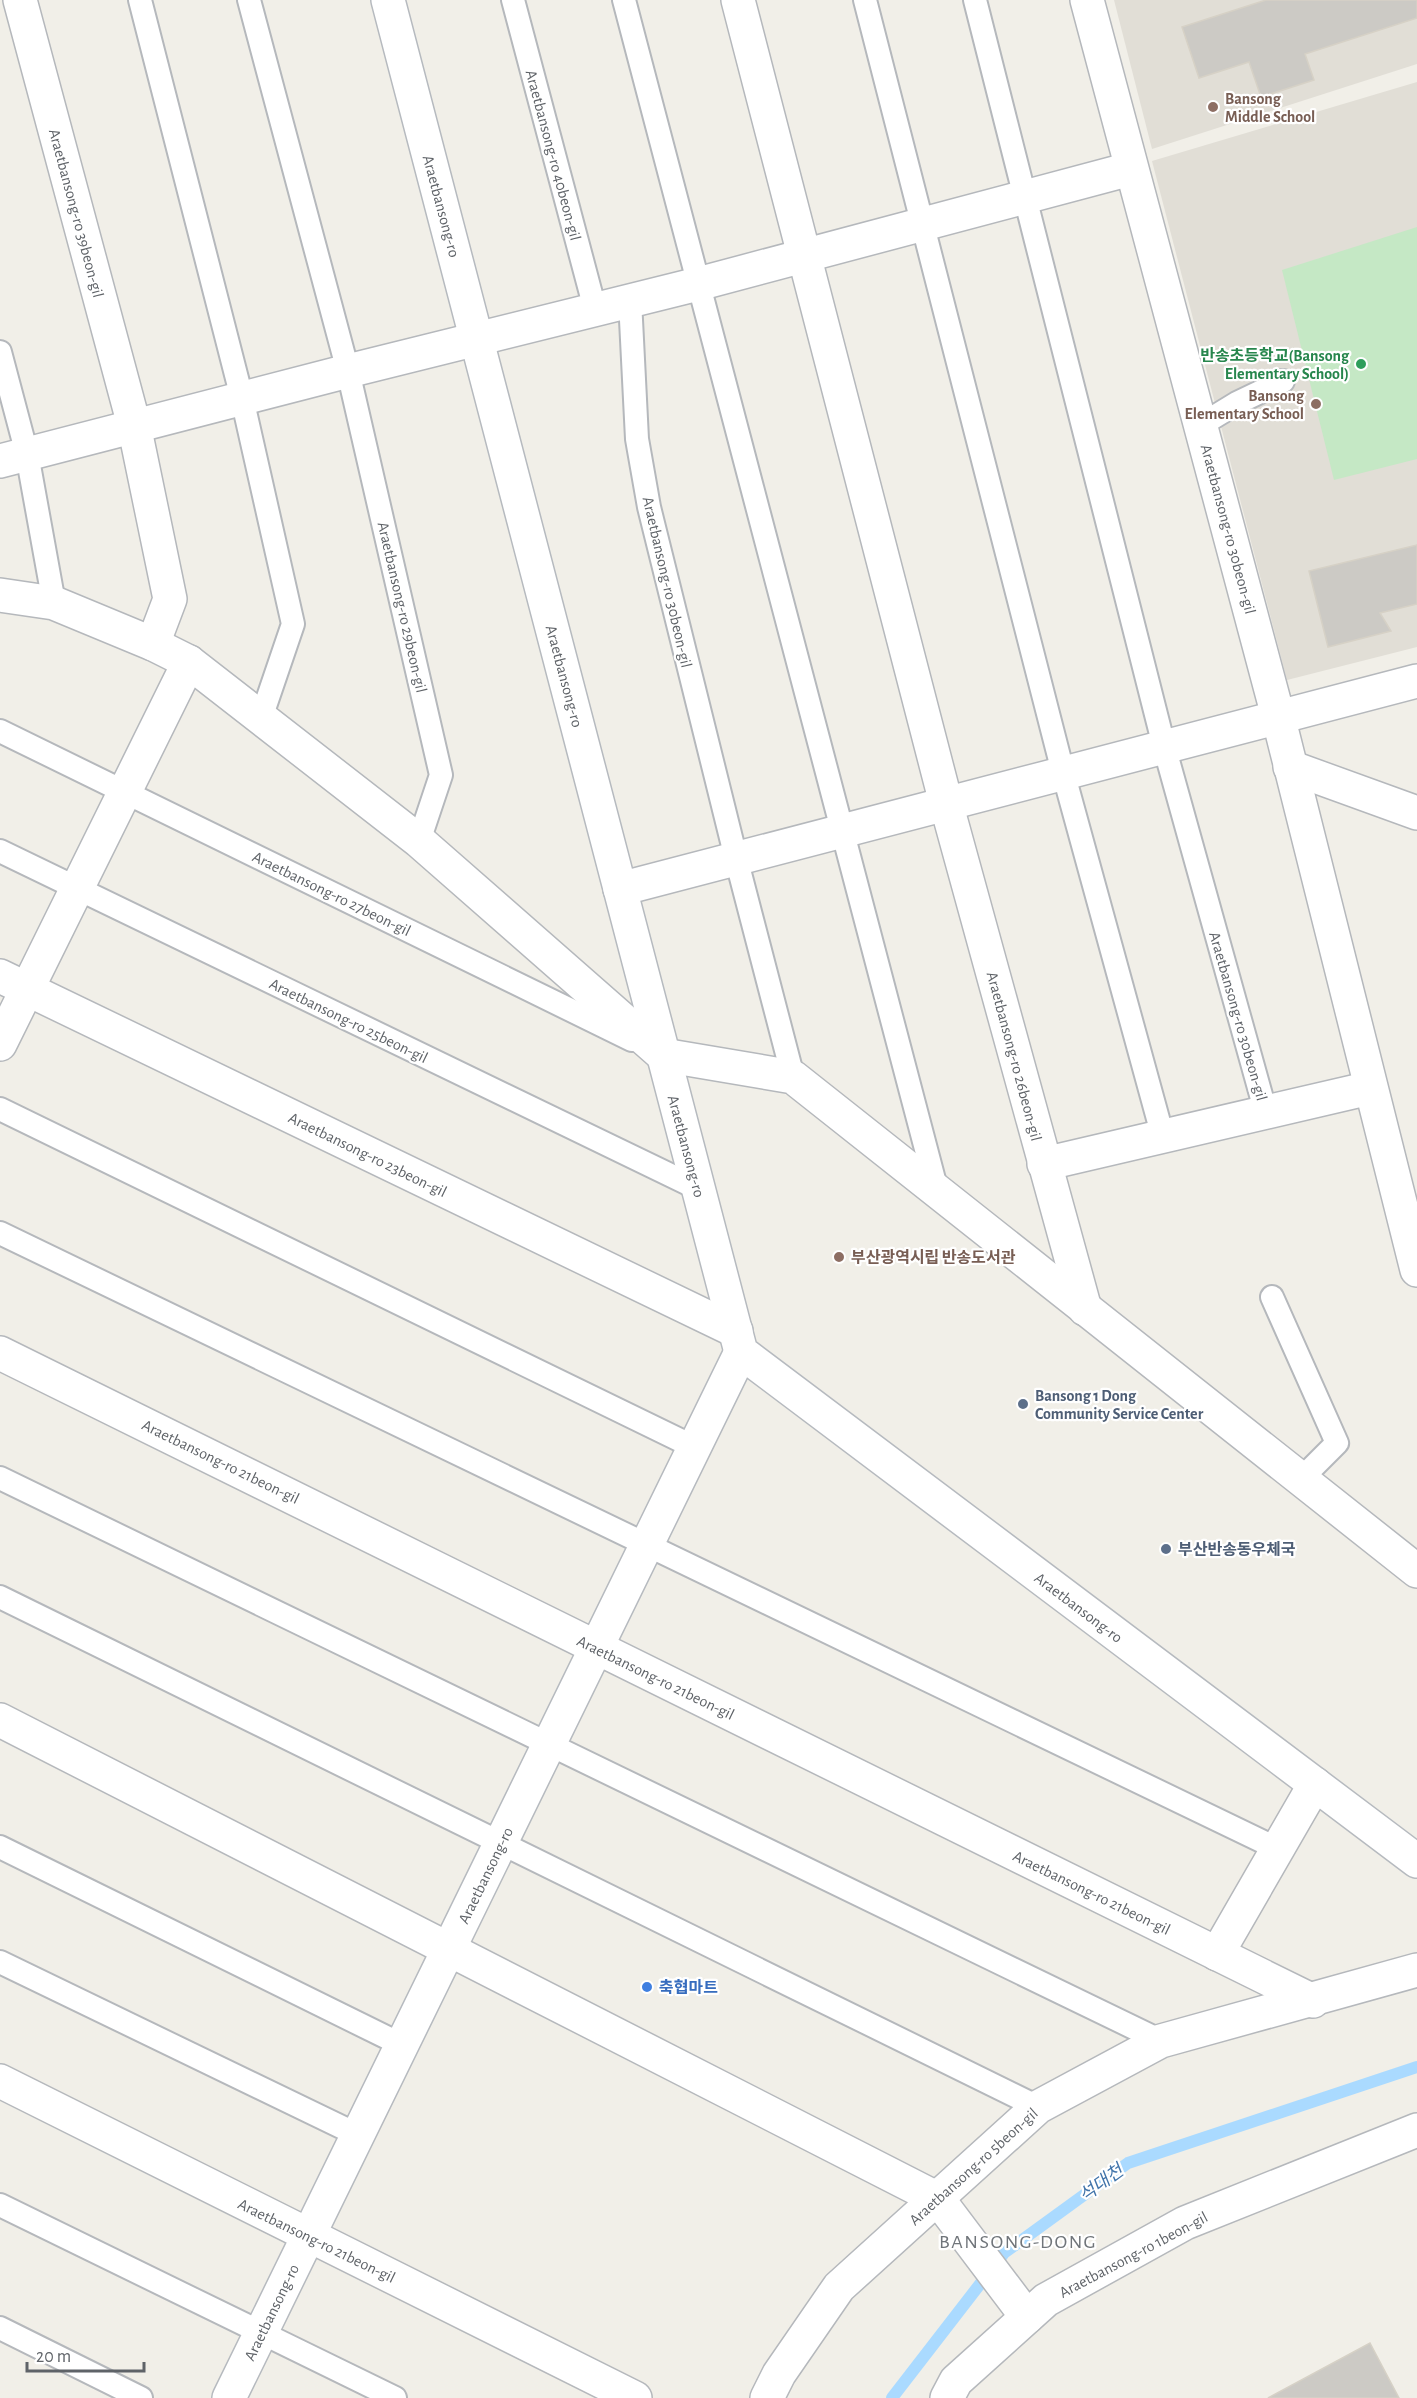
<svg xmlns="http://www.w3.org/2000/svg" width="1417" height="2398" font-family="'Alegreya Sans','Noto Sans KR',sans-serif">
<rect width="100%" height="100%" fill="#f1efe8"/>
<!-- education -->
<g fill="#e1ded6">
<path d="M 1114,0 L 1417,0 L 1417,64 L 1152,149 Z"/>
<path d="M 1417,82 L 1417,647 L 1287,680 L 1152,161 Z"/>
</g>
<!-- pitch -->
<path fill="#c5e8c5" d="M 1417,227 L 1417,459 L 1334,480 L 1282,270 Z"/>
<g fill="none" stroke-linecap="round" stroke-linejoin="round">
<!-- stream -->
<path stroke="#aadaff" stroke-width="12" d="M 892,2398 L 1004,2253 L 1128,2163 L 1417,2067"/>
</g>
<!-- building -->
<g fill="#cccac5" stroke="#d6d1c6" stroke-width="1.5">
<path d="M 1266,0 L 1417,0 L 1417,18 L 1305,54 L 1314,80 L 1261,97 L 1249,62 L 1199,78 L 1182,27 Z"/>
<path d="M 1417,545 L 1417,604 L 1380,613 L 1391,631 L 1328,647 L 1309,571 Z"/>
<path d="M 1370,2343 L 1399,2398 L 1268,2398 Z"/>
</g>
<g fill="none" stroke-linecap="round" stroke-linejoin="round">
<defs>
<g id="service">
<path d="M 140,0 L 242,398 L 293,624 L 261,718"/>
<path d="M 249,0 L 348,371 L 441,775 L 419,841"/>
<path d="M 513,0 L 595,309"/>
<path d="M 624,0 L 937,1191"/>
<path d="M 865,0 L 1063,772 L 1163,1137"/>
<path d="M 975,0 L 1164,746 L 1266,1113"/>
<path d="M 630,300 L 637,439 L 649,507 L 736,858 L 793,1077"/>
<path d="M 0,352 L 27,454 L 54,603"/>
<path d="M 1201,425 L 1237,403 L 1283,381"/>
<path d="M 0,731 L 632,1040"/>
<path d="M 0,851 L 699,1189"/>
<path d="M 0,1109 L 694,1447"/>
<path d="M 0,1233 L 1278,1849"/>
<path d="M 1272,1297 L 1337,1443 L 1301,1479"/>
<path d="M 0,1478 L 1161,2041"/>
<path d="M 0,1597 L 1038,2107"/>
<path d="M 0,1847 L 402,2045"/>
<path d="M 0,1962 L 358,2135"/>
<path d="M 0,2205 L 395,2398"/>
<path d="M 0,2328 L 141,2398"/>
</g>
<g id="minor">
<path d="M 20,0 L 134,425 L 170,599 L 153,644"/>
<path d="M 738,0 L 946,803 L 1085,1309"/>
<path d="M 1087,0 L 1278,716 L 1417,1270"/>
<path d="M 0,461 L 348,371 L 698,284 L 1130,169"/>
<path d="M 0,595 L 54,603 L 153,644 L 189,662 L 419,841 L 663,1055 L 793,1077 L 1417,1571"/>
<path d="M 1290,767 L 1417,813"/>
<path d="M 620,889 L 1417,681"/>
<path d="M 0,976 L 736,1331"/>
<path d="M 0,1044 L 189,662"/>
<path d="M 1044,1164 L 1370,1088"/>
<path d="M 0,1353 L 1313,2001"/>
<path d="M 0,1720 L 938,2199 L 1027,2317"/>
<path d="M 1217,1954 L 1315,1784"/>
<path d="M 0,2081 L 635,2398"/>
<path d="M 767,2398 L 779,2374 L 839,2287 L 1038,2107 L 1161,2041 L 1417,1970"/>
<path d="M 947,2398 L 956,2381 L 1046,2300 L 1185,2223 L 1417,2130"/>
</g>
<g id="secondary">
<path d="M 388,0 L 741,1352 L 1417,1861"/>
<path d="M 229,2398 L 741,1352"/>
</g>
</defs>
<!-- service casing -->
<use href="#service" stroke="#b5b8bc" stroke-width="26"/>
<!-- minor casing -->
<use href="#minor" stroke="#b5b8bc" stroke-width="36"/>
<!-- secondary casing -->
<use href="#secondary" stroke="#b6babf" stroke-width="36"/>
<!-- service -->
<use href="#service" stroke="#fff" stroke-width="22"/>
<!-- minor -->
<use href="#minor" stroke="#fff" stroke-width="33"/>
<!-- secondary -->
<use href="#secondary" stroke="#fff" stroke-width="33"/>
</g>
<!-- markers -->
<g fill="#8d6e63" stroke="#fff" stroke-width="2">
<circle cx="1213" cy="107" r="6"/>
<circle cx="1316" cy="404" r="6"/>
<circle cx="839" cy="1257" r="6"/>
</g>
<circle fill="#2e9e5b" stroke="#fff" stroke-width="2" cx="1361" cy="364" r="6"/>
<g fill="#5c6f8a" stroke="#fff" stroke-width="2">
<circle cx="1023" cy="1404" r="6"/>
<circle cx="1166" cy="1549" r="6"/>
</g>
<circle fill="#3f7fe0" stroke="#fff" stroke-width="2" cx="647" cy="1987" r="6"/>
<g text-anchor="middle" stroke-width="4.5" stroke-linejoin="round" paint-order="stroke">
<!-- education labels -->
<g font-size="16" font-weight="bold" fill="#785e54" stroke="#fff" text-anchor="start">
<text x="1225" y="104">Bansong<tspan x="1225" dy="18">Middle School</tspan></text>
<text x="1304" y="401" text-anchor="end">Bansong<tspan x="1304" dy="18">Elementary School</tspan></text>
<text x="851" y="1263">부산광역시립 반송도서관</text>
</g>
<!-- street labels -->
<g font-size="16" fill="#5f6368" stroke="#fff">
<text transform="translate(554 155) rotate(75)" y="6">Araetbansong-ro 40beon-gil</text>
<text transform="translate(442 206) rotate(75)" y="6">Araetbansong-ro</text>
<text transform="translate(77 213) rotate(75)" y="6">Araetbansong-ro 39beon-gil</text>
<text transform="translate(1229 529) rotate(75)" y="6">Araetbansong-ro 30beon-gil</text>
<text transform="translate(668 582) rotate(77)" y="6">Araetbansong-ro 30beon-gil</text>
<text transform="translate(403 607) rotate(77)" y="6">Araetbansong-ro 29beon-gil</text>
<text transform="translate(565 676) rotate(75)" y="6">Araetbansong-ro</text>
<text transform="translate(332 893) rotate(26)" y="6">Araetbansong-ro 27beon-gil</text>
<text transform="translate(1239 1016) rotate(74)" y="6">Araetbansong-ro 30beon-gil</text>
<text transform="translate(349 1020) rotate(26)" y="6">Araetbansong-ro 25beon-gil</text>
<text transform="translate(1015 1056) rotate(75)" y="6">Araetbansong-ro 26beon-gil</text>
<text transform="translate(687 1146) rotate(75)" y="6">Araetbansong-ro</text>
<text transform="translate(368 1154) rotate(26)" y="6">Araetbansong-ro 23beon-gil</text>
<text transform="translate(221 1461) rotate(26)" y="6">Araetbansong-ro 21beon-gil</text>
<text transform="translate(1079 1607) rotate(37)" y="6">Araetbansong-ro</text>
<text transform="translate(656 1677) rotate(26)" y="6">Araetbansong-ro 21beon-gil</text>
<text transform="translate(485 1875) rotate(-64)" y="6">Araetbansong-ro</text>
<text transform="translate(1092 1892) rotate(26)" y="6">Araetbansong-ro 21beon-gil</text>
<text transform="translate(973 2166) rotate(-42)" y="6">Araetbansong-ro 5beon-gil</text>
<text transform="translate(317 2240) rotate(26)" y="6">Araetbansong-ro 21beon-gil</text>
<text transform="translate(1133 2254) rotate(-28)" y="6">Araetbansong-ro 1beon-gil</text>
<text transform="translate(271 2312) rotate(-64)" y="6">Araetbansong-ro</text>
</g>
<!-- leisure labels -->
<g font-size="16" font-weight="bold" fill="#27864d" stroke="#fff" text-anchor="end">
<text x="1349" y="361">반송초등학교(Bansong<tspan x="1349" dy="18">Elementary School)</tspan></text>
</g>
<!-- service labels -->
<g font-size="16" font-weight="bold" fill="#4e5e75" stroke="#fff" text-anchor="start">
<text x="1035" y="1401">Bansong 1 Dong<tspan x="1035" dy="18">Community Service Center</tspan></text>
<text x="1178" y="1555">부산반송동우체국</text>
</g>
<!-- shop labels -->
<g font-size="16" font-weight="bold" fill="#366cbe" stroke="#fff" text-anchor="start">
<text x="659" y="1993">축협마트</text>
</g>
<!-- water labels -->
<g font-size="18" font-style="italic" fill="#4174aa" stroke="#fff">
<text transform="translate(1101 2183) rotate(-36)" y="6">석대천</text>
</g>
<!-- quarter labels -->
<g font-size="20" letter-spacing="1.5" fill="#70757a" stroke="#fff">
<text x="1018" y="2248">BANSONG-DONG</text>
</g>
</g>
<!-- scale -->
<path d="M27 2362v9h117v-9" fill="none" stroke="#5f6368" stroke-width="3"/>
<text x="36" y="2362" font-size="18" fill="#5f6368" stroke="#ffffff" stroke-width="4.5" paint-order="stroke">20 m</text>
</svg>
